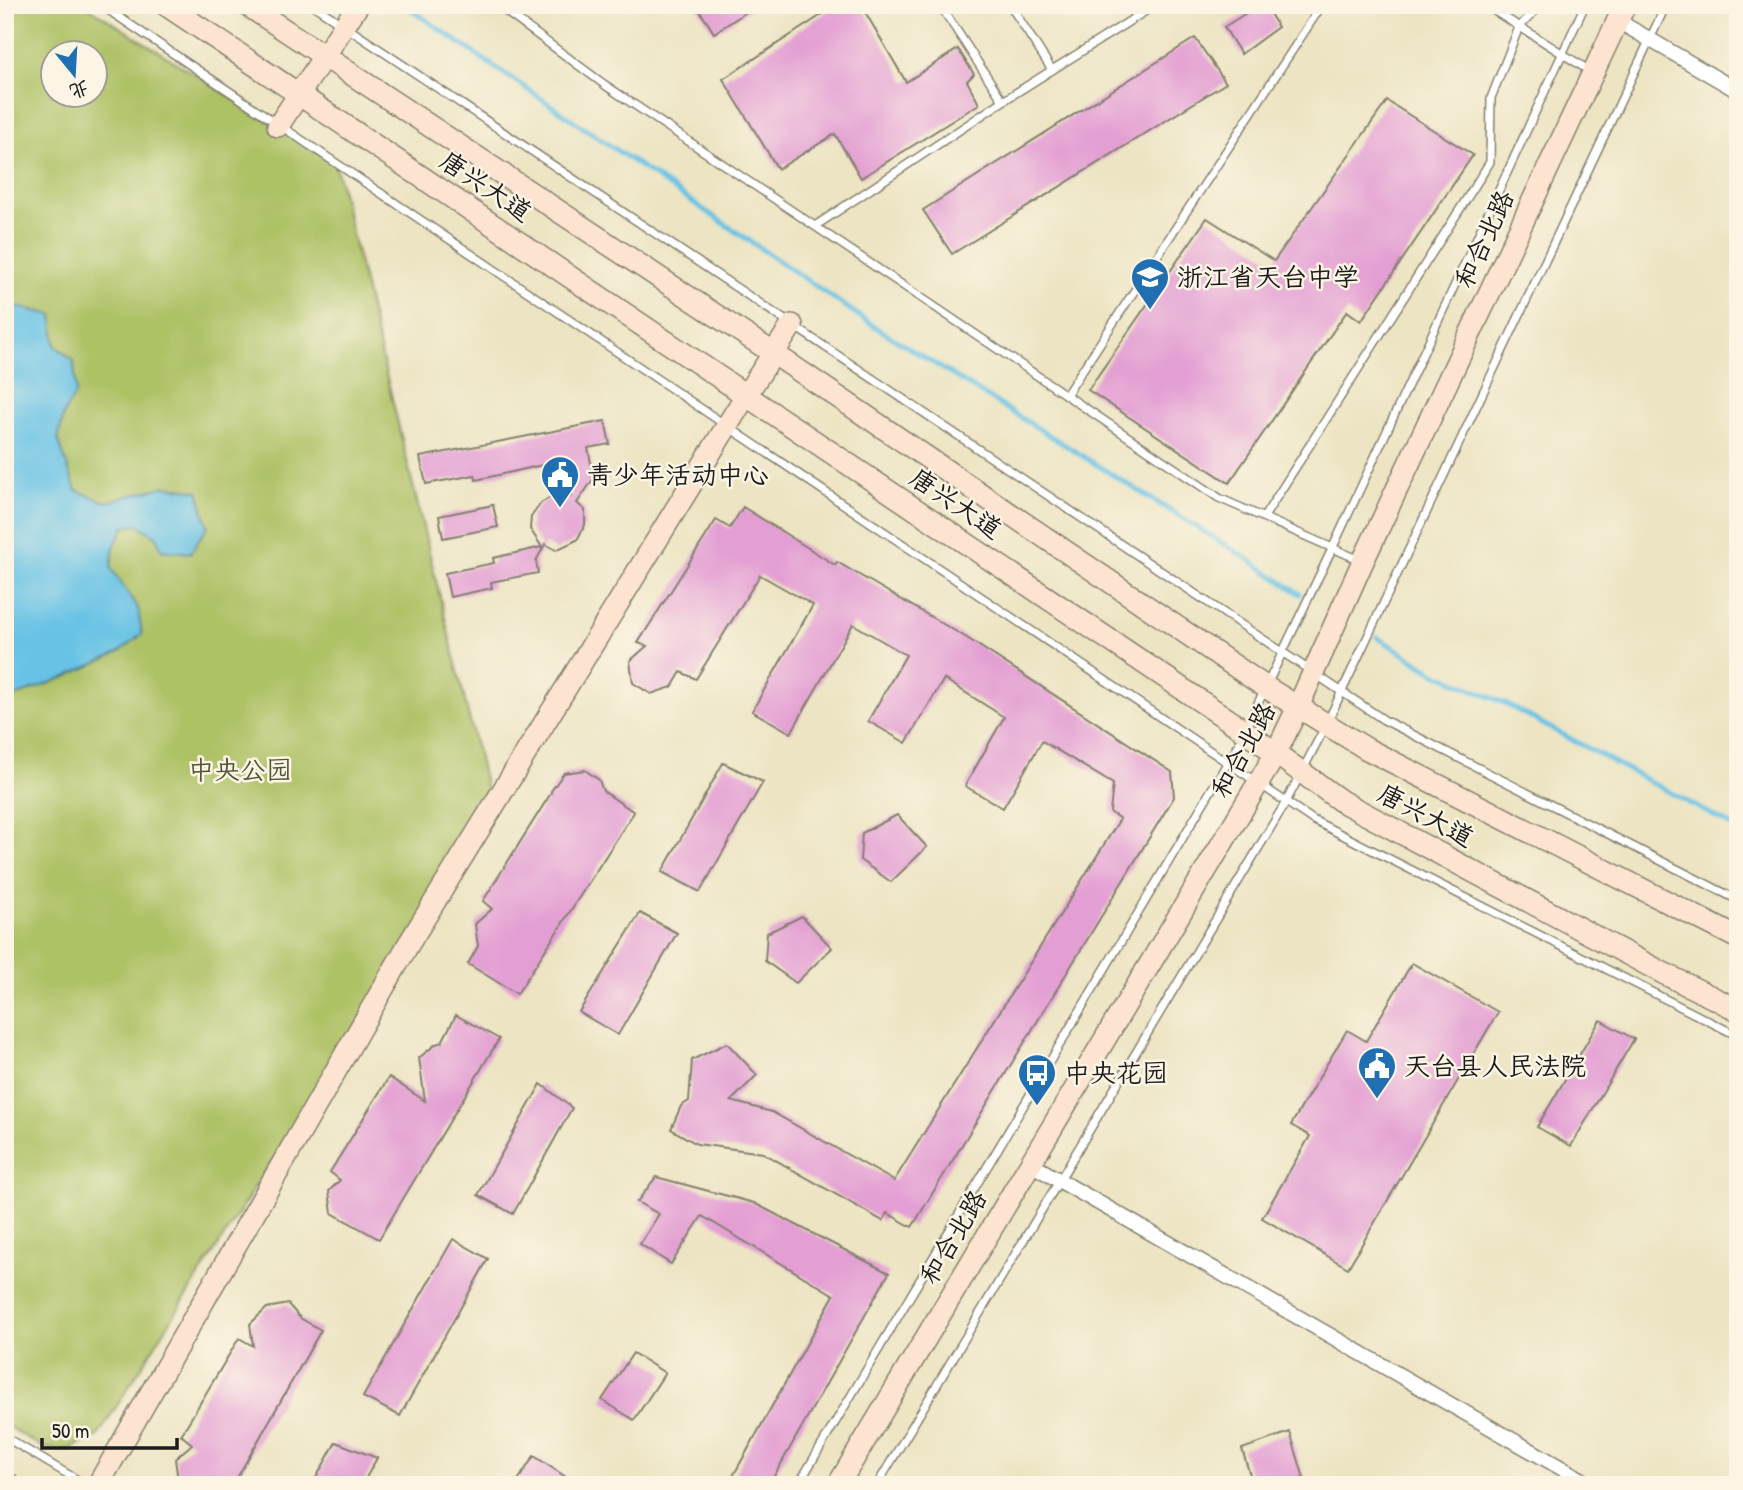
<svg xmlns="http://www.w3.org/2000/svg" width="1743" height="1490" font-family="'Patrick Hand','LXGW WenKai TC',sans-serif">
<rect width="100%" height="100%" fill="#fcf5e5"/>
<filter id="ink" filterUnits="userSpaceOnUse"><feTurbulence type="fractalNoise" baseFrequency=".0143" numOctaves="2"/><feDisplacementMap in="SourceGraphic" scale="14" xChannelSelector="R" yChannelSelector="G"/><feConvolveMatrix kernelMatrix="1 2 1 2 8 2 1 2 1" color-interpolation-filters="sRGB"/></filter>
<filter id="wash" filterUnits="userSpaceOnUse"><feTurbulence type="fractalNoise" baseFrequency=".00686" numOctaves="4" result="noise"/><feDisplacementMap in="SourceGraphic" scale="28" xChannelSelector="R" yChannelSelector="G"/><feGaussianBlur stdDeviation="1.57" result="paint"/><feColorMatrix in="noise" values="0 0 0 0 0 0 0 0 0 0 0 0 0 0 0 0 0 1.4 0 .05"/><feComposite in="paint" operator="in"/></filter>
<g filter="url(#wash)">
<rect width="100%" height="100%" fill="#ece4c2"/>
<!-- green -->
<path fill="#adc165" stroke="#646e40" stroke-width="2" fill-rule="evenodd" d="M 5,5 L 85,5 L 335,163 L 491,808 L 408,945 L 98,1436 L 67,1450 L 44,1448 L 5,1425 ZM 52,52 L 94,52 L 94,94 L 52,94 Z"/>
<!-- water -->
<path fill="#68c2e5" stroke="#426f80" stroke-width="2" d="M 5,304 L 53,315 L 55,345 L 74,361 L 76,393 L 64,413 L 58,439 L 76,490 L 106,502 L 165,486 L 198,491 L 208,526 L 190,553 L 161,550 L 157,537 L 138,525 L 124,527 L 114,547 L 111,568 L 138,608 L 142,634 L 120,652 L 66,677 L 13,697 L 5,731 Z"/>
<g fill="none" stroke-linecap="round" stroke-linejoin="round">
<!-- stream -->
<g stroke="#68c2e5" stroke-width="5">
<path d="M 404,5 L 877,328 L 1248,559 L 1300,594"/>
<path d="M 1377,637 L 1433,672 L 1502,702 L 1738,829"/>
</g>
</g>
<g id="blocks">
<!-- building -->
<g fill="#e39fd3">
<path d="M 696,5 L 757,5 L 714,33 Z"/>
<path d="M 837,5 L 861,5 L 906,82 L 958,49 L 974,74 L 967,81 L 979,104 L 861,178 L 835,134 L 778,169 L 723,79 Z"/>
<path d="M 1259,5 L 1265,5 L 1278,27 L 1241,54 L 1224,27 Z"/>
<path d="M 1195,38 L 1226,83 L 952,254 L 923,210 Z"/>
<path d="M 1387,101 L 1473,155 L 1361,321 L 1347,311 L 1229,483 L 1088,390 L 1207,218 L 1274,261 Z"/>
<path d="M 605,421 L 610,444 L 588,448 L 594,478 L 577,503 L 585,510 L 585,525 L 577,540 L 556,550 L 545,544 L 536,561 L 538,573 L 491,582 L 492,588 L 450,597 L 445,573 L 494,563 L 493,558 L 542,547 L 530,529 L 531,517 L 541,503 L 554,495 L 572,496 L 565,460 L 476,480 L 475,475 L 426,484 L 420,457 Z"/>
<path d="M 493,505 L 498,527 L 443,538 L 439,516 Z"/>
<path d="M 743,507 L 835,565 L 837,562 L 967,638 L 1172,772 L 1174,797 L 912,1227 L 887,1213 L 883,1221 L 763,1153 L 697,1144 L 671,1129 L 681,1106 L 689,1101 L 692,1060 L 727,1043 L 757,1075 L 731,1101 L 772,1112 L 894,1181 L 1120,819 L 1110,812 L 1113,784 L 1042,741 L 1003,808 L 965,786 L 1004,717 L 944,679 L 906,743 L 868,721 L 906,655 L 853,624 L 791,733 L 752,711 L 813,605 L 760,575 L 696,679 L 681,672 L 672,687 L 651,694 L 633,683 L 630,661 L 647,646 L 638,643 L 716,520 L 730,528 Z"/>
<path d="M 723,763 L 763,782 L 700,892 L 662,872 Z"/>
<path d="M 585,770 L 599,780 L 603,791 L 634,812 L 517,994 L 468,964 L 478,946 L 475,924 L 492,909 L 483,901 L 551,793 L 551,791 L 564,773 Z"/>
<path d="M 897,815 L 927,847 L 891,882 L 860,860 L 862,833 Z"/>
<path d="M 640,913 L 677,933 L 618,1035 L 579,1012 Z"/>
<path d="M 802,916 L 832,948 L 796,983 L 765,961 L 767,933 Z"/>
<path d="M 1412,963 L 1498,1012 L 1348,1268 L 1262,1218 L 1310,1136 L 1291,1125 L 1347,1030 L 1366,1041 Z"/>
<path d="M 456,1015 L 499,1039 L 379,1239 L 332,1213 L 329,1191 L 340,1180 L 330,1172 L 389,1077 L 425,1101 L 419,1058 L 436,1044 L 442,1042 Z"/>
<path d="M 1600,1020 L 1634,1039 L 1571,1146 L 1537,1127 Z"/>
<path d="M 541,1084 L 572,1108 L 513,1214 L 478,1195 Z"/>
<path d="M 656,1177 L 754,1203 L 889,1273 L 769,1485 L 728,1485 L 834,1295 L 702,1216 L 671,1264 L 640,1244 L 659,1214 L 637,1202 Z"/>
<path d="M 453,1239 L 488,1259 L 400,1416 L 363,1397 Z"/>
<path d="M 288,1304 L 300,1318 L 321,1330 L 233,1485 L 184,1485 L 178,1481 L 175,1459 L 192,1444 L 181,1435 L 239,1338 L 253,1346 L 250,1324 L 267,1308 Z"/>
<path d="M 633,1353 L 665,1373 L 634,1420 L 602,1400 Z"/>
<path d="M 1290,1432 L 1304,1478 L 1283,1485 L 1253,1485 L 1242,1449 Z"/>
<path d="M 336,1442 L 377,1458 L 362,1485 L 312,1485 Z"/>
<path d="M 534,1456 L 578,1485 L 515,1485 Z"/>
</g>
</g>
</g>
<g filter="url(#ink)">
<use href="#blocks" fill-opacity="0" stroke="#84806f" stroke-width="2"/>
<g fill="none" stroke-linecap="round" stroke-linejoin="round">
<defs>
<g id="lane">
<path d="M 101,5 L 1313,820 L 1738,1036"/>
<path d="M 313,5 L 1384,720 L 1738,900"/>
<path d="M 497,5 L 605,85 L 1219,498 L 1362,561"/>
<path d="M 940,5 L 1003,101"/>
<path d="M 1010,5 L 1052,70"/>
<path d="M 1485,5 L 1590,71"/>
<path d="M 815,226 L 1003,101 L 1155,5"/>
<path d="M 1066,395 L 1322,5"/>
<path d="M 1264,517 L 1490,162 L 1491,98 L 1519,27 L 1541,5"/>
<path d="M 5,1437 L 86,1485"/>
<path d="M 798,1485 L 1238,745 L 1333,547 L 1585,5"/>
<path d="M 877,1485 L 1286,802 L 1326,725 L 1666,5"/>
</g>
<g id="street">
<path d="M 1618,21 L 1738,91"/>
<path d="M 1029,1163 L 1591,1485"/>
</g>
<g id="secondary">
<path d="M 166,5 L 1245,731 L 1341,801 L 1663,973 L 1738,1010"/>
<path d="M 247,5 L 773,353 L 1267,688 L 1367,749 L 1738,938"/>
<path d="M 278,126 L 358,5"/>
<path d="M 5,1482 L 10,1485"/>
<path d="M 98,1485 L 408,945 L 746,395 L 792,325"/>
<path d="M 838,1485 L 1275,755 L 1298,707 L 1363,561 L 1625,5"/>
</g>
</defs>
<!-- lane casing -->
<use href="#lane" stroke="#84806f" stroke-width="10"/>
<!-- street casing -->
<use href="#street" stroke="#84806f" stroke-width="17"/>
<!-- secondary casing -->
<use href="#secondary" stroke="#84806f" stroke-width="24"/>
<!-- lane -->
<use href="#lane" stroke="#fff" stroke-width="7"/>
<!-- street -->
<use href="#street" stroke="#fff" stroke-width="14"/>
<!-- secondary -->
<use href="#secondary" stroke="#fde4d0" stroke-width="21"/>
</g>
</g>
<!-- icons -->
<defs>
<symbol id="school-pin" viewBox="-11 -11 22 30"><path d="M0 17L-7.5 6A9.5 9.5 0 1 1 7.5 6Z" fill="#1f6fb2" stroke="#fcf5e5"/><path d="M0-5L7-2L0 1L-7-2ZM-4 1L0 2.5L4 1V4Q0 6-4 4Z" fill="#fff"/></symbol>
<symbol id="civic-pin" viewBox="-11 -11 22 30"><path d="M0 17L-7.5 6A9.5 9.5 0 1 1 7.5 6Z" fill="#1f6fb2" stroke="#fcf5e5"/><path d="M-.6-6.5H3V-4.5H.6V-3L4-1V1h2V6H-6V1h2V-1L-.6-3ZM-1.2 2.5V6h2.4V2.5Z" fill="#fff"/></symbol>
<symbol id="bus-pin" viewBox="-11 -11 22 30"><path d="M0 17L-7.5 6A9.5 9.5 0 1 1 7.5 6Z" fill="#1f6fb2" stroke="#fcf5e5"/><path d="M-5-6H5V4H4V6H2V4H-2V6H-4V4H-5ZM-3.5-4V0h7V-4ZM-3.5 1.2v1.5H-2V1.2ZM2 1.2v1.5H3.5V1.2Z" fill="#fff"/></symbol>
</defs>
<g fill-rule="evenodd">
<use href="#school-pin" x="1128" y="255" width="44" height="60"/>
<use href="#civic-pin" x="538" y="453" width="44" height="60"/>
<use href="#civic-pin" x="1355" y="1044" width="44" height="60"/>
<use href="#bus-pin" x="1015" y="1051" width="44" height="60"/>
</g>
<g text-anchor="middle" stroke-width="5" stroke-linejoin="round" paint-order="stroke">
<!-- street labels -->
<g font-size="26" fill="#1c1c1c" stroke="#fcf5e5">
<text transform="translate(486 186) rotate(34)" y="9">唐兴大道</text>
<text transform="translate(1484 239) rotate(-65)" y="9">和合北路</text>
<text transform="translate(956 503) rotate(34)" y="9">唐兴大道</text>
<text transform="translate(1243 750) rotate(-61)" y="9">和合北路</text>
<text transform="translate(1426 815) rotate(28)" y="9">唐兴大道</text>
<text transform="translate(953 1237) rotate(-59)" y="9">和合北路</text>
</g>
<!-- poi labels -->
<g font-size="26" fill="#1c1c1c" stroke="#fcf5e5" text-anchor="start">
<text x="1177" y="286">浙江省天台中学</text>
<text x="587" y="484">青少年活动中心</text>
<text x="1404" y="1075">天台县人民法院</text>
<text x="1064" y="1082">中央花园</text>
</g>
<!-- park labels -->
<g font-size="26" fill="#4f5636" stroke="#fcf5e5">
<text x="240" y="779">中央公园</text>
</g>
</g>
<!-- margin -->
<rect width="1743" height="1490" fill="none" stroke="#fcf5e5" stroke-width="28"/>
<!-- north arrow -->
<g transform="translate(74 74) rotate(162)"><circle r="33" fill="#fcf5e5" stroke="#a29e95" stroke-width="2"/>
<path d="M0-5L12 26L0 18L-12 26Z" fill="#1f6fb2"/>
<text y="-10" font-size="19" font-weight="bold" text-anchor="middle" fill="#1c1c1c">北</text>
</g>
<!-- scale -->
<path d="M42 1438v10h135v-10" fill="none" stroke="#1c1c1c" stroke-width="3.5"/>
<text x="52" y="1438" font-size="21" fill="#1c1c1c" stroke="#fcf5e5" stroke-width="5" paint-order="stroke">50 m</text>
</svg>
